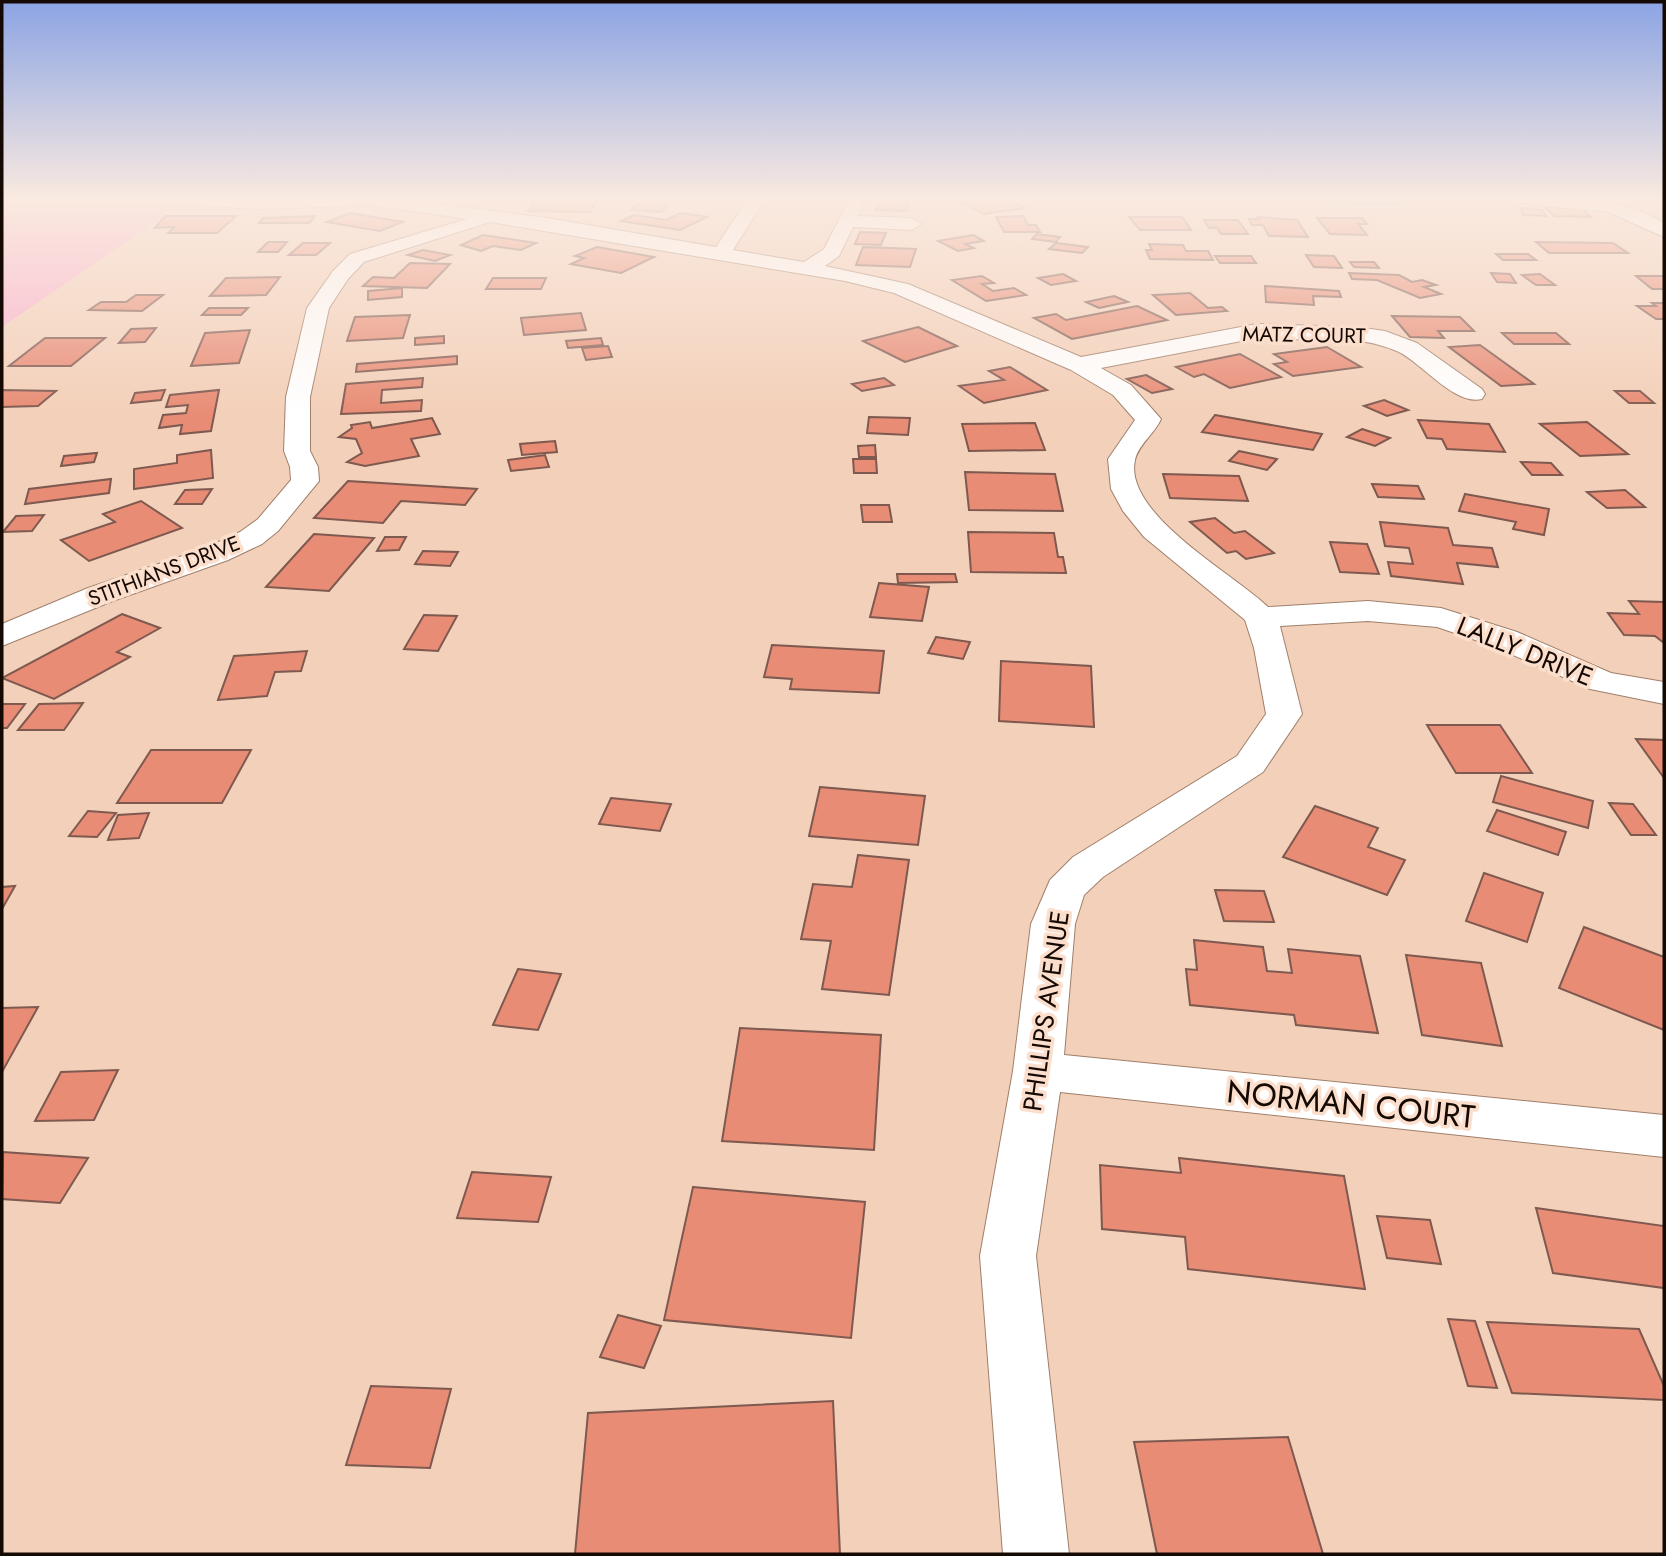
<svg xmlns="http://www.w3.org/2000/svg" width="1666" height="1556" font-family="Jost,sans-serif">
<rect width="100%" height="100%" fill="#f3d0b9"/>
<!-- green -->
<path fill="#f9b1cc" d="M 2,198 L 101,198 L 183,203 L 2,327 Z"/>
<!-- building -->
<g fill="#e88c75" stroke="#7e5950" stroke-width="2">
<path d="M 560,198 L 599,198 L 590,212 L 528,211 L 534,202 L 557,203 Z"/>
<path d="M 881,198 L 911,198 L 906,211 L 876,210 Z"/>
<path d="M 1002,198 L 1024,208 L 984,214 L 960,202 Z"/>
<path d="M 642,200 L 672,202 L 661,212 L 631,210 Z"/>
<path d="M 1545,207 L 1581,208 L 1591,217 L 1554,216 Z"/>
<path d="M 1520,208 L 1542,210 L 1546,216 L 1523,215 Z"/>
<path d="M 350,213 L 403,222 L 380,231 L 327,222 Z"/>
<path d="M 681,213 L 707,217 L 680,230 L 621,221 L 634,215 L 666,220 Z"/>
<path d="M 165,216 L 236,216 L 217,233 L 168,233 L 175,227 L 155,228 Z"/>
<path d="M 315,216 L 309,223 L 259,223 L 263,218 Z"/>
<path d="M 1023,216 L 1028,225 L 1036,225 L 1040,232 L 1004,232 L 996,217 Z"/>
<path d="M 1129,217 L 1182,217 L 1191,230 L 1140,230 Z"/>
<path d="M 1258,217 L 1297,220 L 1308,237 L 1269,236 L 1263,225 L 1252,225 L 1249,219 L 1259,219 Z"/>
<path d="M 1317,218 L 1362,218 L 1367,224 L 1358,224 L 1367,235 L 1330,234 Z"/>
<path d="M 1204,220 L 1238,220 L 1248,234 L 1221,234 L 1217,228 L 1209,228 Z"/>
<path d="M 860,232 L 886,233 L 881,245 L 855,244 Z"/>
<path d="M 1037,234 L 1060,237 L 1056,242 L 1032,239 Z"/>
<path d="M 483,235 L 536,243 L 521,250 L 493,246 L 481,251 L 461,245 Z"/>
<path d="M 973,235 L 984,241 L 965,244 L 974,248 L 958,251 L 938,241 Z"/>
<path d="M 268,242 L 287,242 L 278,252 L 258,252 Z"/>
<path d="M 1536,242 L 1613,243 L 1628,253 L 1549,253 Z"/>
<path d="M 303,243 L 330,243 L 316,255 L 289,255 Z"/>
<path d="M 1056,243 L 1088,247 L 1082,253 L 1049,249 Z"/>
<path d="M 1149,244 L 1183,245 L 1186,251 L 1208,251 L 1213,260 L 1150,259 L 1146,250 L 1152,250 Z"/>
<path d="M 597,247 L 654,257 L 621,273 L 571,264 L 584,258 L 575,256 Z"/>
<path d="M 863,247 L 916,249 L 910,267 L 856,265 Z"/>
<path d="M 423,250 L 450,255 L 435,261 L 408,255 Z"/>
<path d="M 1496,254 L 1528,254 L 1536,260 L 1503,260 Z"/>
<path d="M 1306,255 L 1334,256 L 1342,268 L 1314,267 Z"/>
<path d="M 1215,256 L 1251,256 L 1256,263 L 1220,263 Z"/>
<path d="M 1350,262 L 1374,262 L 1379,268 L 1354,267 Z"/>
<path d="M 410,263 L 450,264 L 427,288 L 363,286 L 373,277 L 394,278 Z"/>
<path d="M 1349,273 L 1399,275 L 1412,282 L 1422,280 L 1436,285 L 1424,287 L 1441,294 L 1420,298 L 1377,280 L 1352,279 Z"/>
<path d="M 1491,273 L 1510,274 L 1516,283 L 1497,282 Z"/>
<path d="M 1063,274 L 1076,281 L 1051,285 L 1038,278 Z"/>
<path d="M 1540,274 L 1555,285 L 1536,285 L 1522,275 Z"/>
<path d="M 982,276 L 994,283 L 982,284 L 993,291 L 1014,288 L 1026,295 L 986,301 L 952,280 Z"/>
<path d="M 1636,276 L 1664,276 L 1664,289 L 1652,289 Z"/>
<path d="M 280,277 L 266,295 L 210,296 L 226,278 Z"/>
<path d="M 493,278 L 546,278 L 541,289 L 486,289 Z"/>
<path d="M 1265,286 L 1339,291 L 1341,297 L 1313,296 L 1314,305 L 1266,302 Z"/>
<path d="M 402,288 L 402,297 L 368,300 L 368,291 Z"/>
<path d="M 1190,293 L 1208,308 L 1222,307 L 1227,311 L 1176,315 L 1153,295 Z"/>
<path d="M 136,295 L 163,295 L 142,311 L 89,310 L 101,302 L 126,302 Z"/>
<path d="M 1114,296 L 1128,302 L 1099,308 L 1086,302 Z"/>
<path d="M 1652,303 L 1664,303 L 1664,319 L 1656,319 L 1637,306 L 1656,306 Z"/>
<path d="M 1137,306 L 1167,320 L 1072,339 L 1034,318 L 1056,314 L 1066,320 Z"/>
<path d="M 209,308 L 248,308 L 241,315 L 202,315 Z"/>
<path d="M 581,313 L 586,330 L 524,335 L 521,318 Z"/>
<path d="M 410,315 L 403,338 L 347,341 L 355,317 Z"/>
<path d="M 1392,316 L 1460,317 L 1474,331 L 1438,331 L 1444,338 L 1410,337 Z"/>
<path d="M 918,327 L 957,346 L 905,362 L 863,341 Z"/>
<path d="M 156,328 L 145,342 L 119,343 L 131,329 Z"/>
<path d="M 250,330 L 239,363 L 191,366 L 205,333 Z"/>
<path d="M 1502,333 L 1556,333 L 1569,344 L 1514,344 Z"/>
<path d="M 444,336 L 444,343 L 415,345 L 415,338 Z"/>
<path d="M 45,338 L 105,338 L 71,366 L 9,366 Z"/>
<path d="M 601,338 L 603,345 L 568,348 L 566,341 Z"/>
<path d="M 1480,345 L 1534,384 L 1501,386 L 1449,347 Z"/>
<path d="M 608,346 L 612,357 L 586,360 L 582,348 Z"/>
<path d="M 1327,347 L 1361,367 L 1293,376 L 1274,364 L 1287,362 L 1274,354 Z"/>
<path d="M 1240,354 L 1281,377 L 1230,388 L 1204,374 L 1194,377 L 1176,367 Z"/>
<path d="M 457,356 L 457,364 L 356,372 L 357,364 Z"/>
<path d="M 1010,367 L 1047,390 L 984,403 L 959,386 L 1004,380 L 989,371 Z"/>
<path d="M 1146,375 L 1172,389 L 1152,393 L 1127,379 Z"/>
<path d="M 423,378 L 422,387 L 382,390 L 381,403 L 422,400 L 421,411 L 341,414 L 346,384 Z"/>
<path d="M 884,378 L 894,385 L 862,391 L 852,384 Z"/>
<path d="M 2,390 L 56,391 L 38,406 L 2,407 Z"/>
<path d="M 165,390 L 161,400 L 131,403 L 135,393 Z"/>
<path d="M 219,390 L 211,431 L 180,434 L 182,425 L 159,428 L 163,415 L 186,413 L 188,405 L 166,407 L 170,395 Z"/>
<path d="M 1615,391 L 1640,391 L 1654,403 L 1629,403 Z"/>
<path d="M 1384,400 L 1408,410 L 1387,416 L 1364,406 Z"/>
<path d="M 1215,415 L 1322,434 L 1313,450 L 1202,432 Z"/>
<path d="M 869,417 L 910,418 L 908,435 L 867,433 Z"/>
<path d="M 432,418 L 440,434 L 411,439 L 419,456 L 365,466 L 347,462 L 362,453 L 356,439 L 339,437 L 352,428 L 351,425 L 370,422 L 372,428 Z"/>
<path d="M 1418,420 L 1489,424 L 1505,452 L 1447,449 L 1442,439 L 1427,438 Z"/>
<path d="M 1587,422 L 1628,454 L 1580,456 L 1540,424 Z"/>
<path d="M 1035,423 L 1045,450 L 969,451 L 962,424 Z"/>
<path d="M 1362,429 L 1390,438 L 1375,446 L 1347,437 Z"/>
<path d="M 555,441 L 557,452 L 522,455 L 520,444 Z"/>
<path d="M 875,445 L 876,457 L 859,457 L 858,446 Z"/>
<path d="M 211,450 L 213,478 L 134,489 L 134,469 L 177,463 L 177,455 Z"/>
<path d="M 1239,451 L 1277,459 L 1267,470 L 1229,461 Z"/>
<path d="M 97,453 L 94,462 L 61,466 L 64,456 Z"/>
<path d="M 545,455 L 549,467 L 511,471 L 508,460 Z"/>
<path d="M 853,459 L 876,459 L 877,473 L 854,473 Z"/>
<path d="M 1521,462 L 1551,463 L 1562,475 L 1532,475 Z"/>
<path d="M 965,472 L 1055,474 L 1063,511 L 969,510 Z"/>
<path d="M 1163,474 L 1239,476 L 1248,501 L 1170,498 Z"/>
<path d="M 111,479 L 109,493 L 25,504 L 29,489 Z"/>
<path d="M 348,481 L 477,489 L 465,505 L 401,501 L 383,523 L 314,518 Z"/>
<path d="M 1372,484 L 1418,486 L 1424,499 L 1378,497 Z"/>
<path d="M 212,489 L 202,504 L 175,504 L 185,490 Z"/>
<path d="M 1625,490 L 1645,507 L 1607,508 L 1587,492 Z"/>
<path d="M 1465,494 L 1549,509 L 1544,535 L 1513,529 L 1516,522 L 1459,511 Z"/>
<path d="M 141,501 L 182,528 L 89,561 L 61,540 L 115,522 L 103,514 Z"/>
<path d="M 861,505 L 889,505 L 892,522 L 863,522 Z"/>
<path d="M 44,515 L 32,531 L 3,532 L 16,516 Z"/>
<path d="M 1215,518 L 1234,533 L 1245,531 L 1274,553 L 1246,559 L 1236,551 L 1227,553 L 1190,522 Z"/>
<path d="M 1380,522 L 1448,528 L 1453,545 L 1492,548 L 1498,567 L 1457,563 L 1463,584 L 1391,576 L 1388,562 L 1413,564 L 1409,548 L 1385,546 Z"/>
<path d="M 968,532 L 1054,533 L 1058,557 L 1063,557 L 1066,573 L 971,572 Z"/>
<path d="M 314,534 L 374,538 L 329,591 L 266,587 Z"/>
<path d="M 385,537 L 406,537 L 399,550 L 377,551 Z"/>
<path d="M 1330,542 L 1367,544 L 1379,574 L 1340,572 Z"/>
<path d="M 423,551 L 458,552 L 450,566 L 415,564 Z"/>
<path d="M 897,574 L 955,574 L 957,582 L 898,583 Z"/>
<path d="M 879,583 L 929,587 L 922,621 L 870,617 Z"/>
<path d="M 1629,601 L 1664,602 L 1664,643 L 1655,636 L 1624,635 L 1608,613 L 1639,614 Z"/>
<path d="M 122,614 L 160,628 L 117,652 L 130,657 L 54,699 L 2,678 Z"/>
<path d="M 424,615 L 457,616 L 438,651 L 404,649 Z"/>
<path d="M 936,637 L 970,642 L 963,659 L 928,653 Z"/>
<path d="M 772,645 L 884,651 L 879,693 L 790,689 L 792,679 L 764,677 Z"/>
<path d="M 307,651 L 301,671 L 275,672 L 267,696 L 218,700 L 234,656 Z"/>
<path d="M 1001,661 L 1091,666 L 1094,727 L 999,721 Z"/>
<path d="M 83,703 L 64,730 L 18,730 L 39,704 Z"/>
<path d="M 2,704 L 25,704 L 7,728 L 2,728 Z"/>
<path d="M 1427,725 L 1500,725 L 1532,773 L 1456,773 Z"/>
<path d="M 1636,739 L 1664,740 L 1664,778 Z"/>
<path d="M 151,750 L 251,750 L 222,803 L 117,803 Z"/>
<path d="M 1501,776 L 1593,801 L 1588,828 L 1493,802 Z"/>
<path d="M 820,787 L 925,796 L 918,845 L 809,836 Z"/>
<path d="M 611,798 L 671,804 L 660,831 L 599,824 Z"/>
<path d="M 1609,803 L 1633,804 L 1656,835 L 1631,835 Z"/>
<path d="M 1315,806 L 1378,828 L 1368,847 L 1405,860 L 1387,895 L 1283,857 Z"/>
<path d="M 1497,810 L 1566,832 L 1558,855 L 1487,831 Z"/>
<path d="M 88,811 L 116,813 L 97,837 L 69,836 Z"/>
<path d="M 149,813 L 139,838 L 108,840 L 118,815 Z"/>
<path d="M 858,855 L 909,860 L 889,995 L 822,989 L 831,941 L 801,939 L 813,884 L 852,887 Z"/>
<path d="M 1484,873 L 1543,893 L 1527,942 L 1466,921 Z"/>
<path d="M 15,886 L 2,909 L 2,887 Z"/>
<path d="M 1215,890 L 1264,891 L 1274,922 L 1224,921 Z"/>
<path d="M 1584,927 L 1664,957 L 1664,1030 L 1559,988 Z"/>
<path d="M 1194,940 L 1263,947 L 1267,971 L 1292,973 L 1288,949 L 1360,956 L 1378,1033 L 1296,1025 L 1294,1015 L 1190,1005 L 1186,969 L 1197,970 Z"/>
<path d="M 1406,955 L 1481,963 L 1502,1046 L 1422,1035 Z"/>
<path d="M 518,969 L 561,974 L 538,1030 L 493,1025 Z"/>
<path d="M 38,1007 L 2,1072 L 2,1008 Z"/>
<path d="M 740,1028 L 881,1035 L 874,1150 L 722,1141 Z"/>
<path d="M 118,1070 L 94,1120 L 35,1121 L 61,1072 Z"/>
<path d="M 3,1152 L 88,1158 L 60,1203 L 2,1199 Z"/>
<path d="M 1179,1158 L 1344,1176 L 1365,1289 L 1188,1269 L 1185,1237 L 1102,1229 L 1100,1165 L 1181,1173 Z"/>
<path d="M 472,1172 L 551,1177 L 538,1222 L 457,1218 Z"/>
<path d="M 693,1187 L 865,1202 L 851,1338 L 664,1320 Z"/>
<path d="M 1536,1208 L 1664,1226 L 1664,1288 L 1553,1273 Z"/>
<path d="M 1377,1216 L 1430,1220 L 1441,1264 L 1387,1258 Z"/>
<path d="M 618,1315 L 661,1326 L 644,1368 L 600,1357 Z"/>
<path d="M 1448,1319 L 1475,1321 L 1497,1388 L 1468,1386 Z"/>
<path d="M 1487,1322 L 1639,1329 L 1664,1386 L 1664,1400 L 1512,1393 Z"/>
<path d="M 371,1386 L 451,1389 L 430,1468 L 346,1465 Z"/>
<path d="M 833,1401 L 840,1554 L 575,1554 L 588,1413 Z"/>
<path d="M 1288,1437 L 1323,1554 L 1157,1554 L 1134,1442 Z"/>
</g>
<g fill="none" stroke-linecap="round" stroke-linejoin="round">
<defs>
<g id="minor">
<path d="M 151,198 L 392,198 L 547,218 L 716,247 L 745,203 L 741,198 L 761,198 L 764,201 L 733,250 L 804,262 L 824,249 L 850,198 L 866,198 L 858,216 L 912,218 L 921,224 L 912,230 L 853,227 L 839,256 L 825,266 L 908,284 L 1081,357 L 1257,324 L 1357,327 L 1385,331 L 1417,343 L 1482,389 L 1485,394 L 1482,399 C 1455,406 1423,364 1399,352 C 1385,346 1372,342 1357,341 L 1257,338 L 1101,368 L 1131,385 L 1161,419 C 1155,433 1138,445 1135,460 C 1123,514 1234,574 1268,607 L 1368,601 L 1441,608 L 1517,632 L 1611,673 L 1664,682 L 1664,704 L 1590,689 L 1493,646 L 1437,627 L 1368,621 L 1280,626 L 1302,714 L 1263,772 L 1103,877 L 1084,895 L 1075,924 L 1064,1055 L 1664,1115 L 1664,1157 L 1060,1092 L 1036,1256 L 1069,1554 L 1003,1554 L 980,1256 L 1013,1071 L 1031,924 L 1050,880 L 1073,857 L 1237,756 L 1266,714 L 1254,648 L 1245,620 L 1144,537 L 1123,511 L 1111,489 L 1108,459 L 1135,420 L 1113,395 L 1071,370 L 894,293 L 845,281 L 490,222 L 364,262 L 348,279 L 329,308 L 310,397 L 310,451 L 318,467 L 319,481 L 278,531 L 262,544 L 228,560 L 110,602 L 2,646 L 2,624 L 88,588 L 206,548 L 240,532 L 258,519 L 291,480 L 290,467 L 284,451 L 286,397 L 307,308 L 333,271 L 350,254 L 467,219 L 371,205 L 261,209 L 159,203 Z"/>
<path d="M 1512,198 C 1564,194 1618,196 1664,223 L 1664,237 L 1608,212 L 1521,203 Z"/>
</g>
<path id="major" d="M 1294,198 L 1431,198 C 1418,212 1325,204 1303,203 Z"/>
</defs>
<!-- minor casing -->
<use href="#minor" stroke="#a07f6a" stroke-width="2"/>
<!-- major casing -->
<use href="#major" stroke="#fff" stroke-width="2"/>
<!-- minor -->
<use href="#minor" fill="#fff" fill-rule="evenodd"/>
<!-- major -->
<use href="#major" fill="#73c7eb" fill-rule="evenodd"/>
</g>
<!-- sky -->
<linearGradient id="sky" x2="0" y2="1"><stop stop-color="#8ba4e4"/><stop offset="0.48" stop-color="#faeae0"/><stop offset="1" stop-color="#faeae0" stop-opacity="0"/></linearGradient>
<rect width="1666" height="415" fill="url(#sky)"/>
<g text-anchor="middle" stroke-width="7" stroke-linejoin="round" paint-order="stroke">
<!-- far-street labels -->
<g font-size="21" fill="#140903" stroke="#fbdecc">
<text transform="translate(1304 335) rotate(1)" y="7">MATZ COURT</text>
<text transform="translate(164 571) rotate(-21)" y="7">STITHIANS DRIVE</text>
</g>
<!-- street labels -->
<g font-size="26" fill="#140903" stroke="#fbdecc">
<text transform="translate(1525 651) rotate(22)" y="9">LALLY DRIVE</text>
<text transform="translate(1046 1011) rotate(-82)" y="9">PHILLIPS AVENUE</text>
</g>
<!-- near-street labels -->
<g font-size="32" fill="#140903" stroke="#fbdecc">
<text transform="translate(1351 1104) rotate(6)" y="11">NORMAN COURT</text>
</g>
</g>
<!-- border -->
<rect width="1666" height="1556" fill="none" stroke="#140903" stroke-width="7"/>
</svg>
